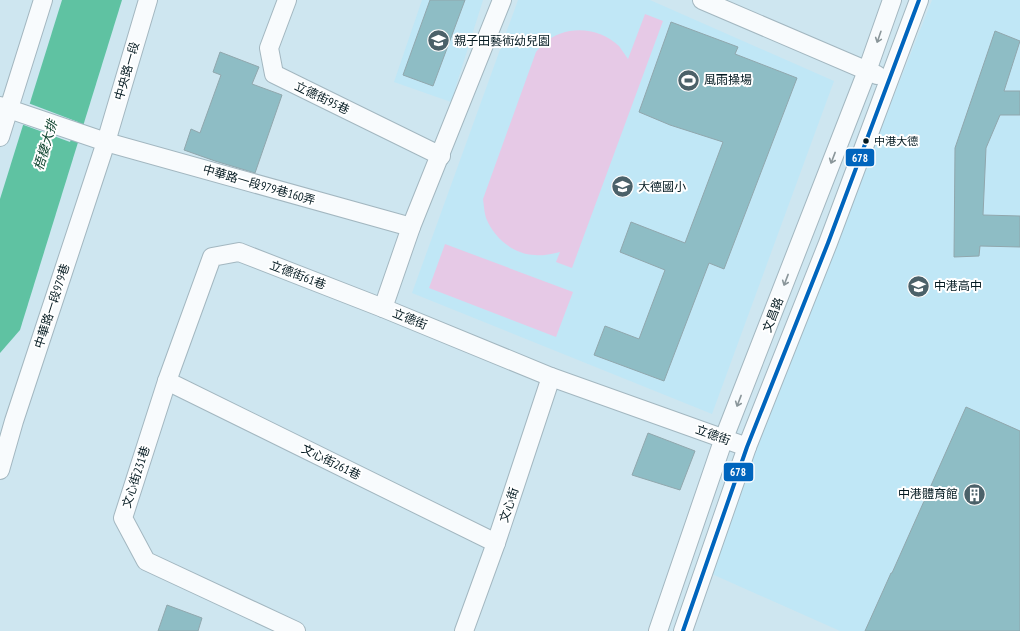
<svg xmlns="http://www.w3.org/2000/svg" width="1020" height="631" font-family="'PT Sans Narrow','Noto Sans TC',sans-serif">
<rect width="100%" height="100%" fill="#cee6f0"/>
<!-- built -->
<g fill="#c0e7f6">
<path d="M 422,0 L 483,0 L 451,102 L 394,82 Z"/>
<path d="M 518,0 L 650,0 L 834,81 L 712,414 L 412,293 Z"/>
<path d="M 932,0 L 1020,0 L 1020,631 L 840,631 L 705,571 Z"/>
</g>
<!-- green -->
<g fill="#e6c9e6">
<path d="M 645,14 L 663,21 L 572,268 L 556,262 L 560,252 C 551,254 544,256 535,255 C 513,254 494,238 486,218 C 484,212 484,205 483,199 L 536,52 C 539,49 541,45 544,43 C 566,24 599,27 619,46 C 622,50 625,55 628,59 Z"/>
<path d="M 445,244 L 573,292 L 556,337 L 429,288 Z"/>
</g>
<!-- water -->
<path fill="#5fc2a2" d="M 62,0 L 122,0 L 20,330 L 0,353 L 0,199 Z"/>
<!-- pier -->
<path fill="#cee6f0" d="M 28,103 L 78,122 L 70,142 L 21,124 Z"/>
<!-- building -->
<g fill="#8ebdc5" stroke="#90a7ad">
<path d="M 430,0 L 465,0 L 433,86 L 403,75 Z"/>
<path d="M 671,22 L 738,47 L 735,54 L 797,78 L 724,269 L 709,263 L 664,381 L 594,355 L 605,326 L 639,339 L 665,270 L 620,252 L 631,222 L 685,243 L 723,142 L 670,125 L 639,112 Z"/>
<path d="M 995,31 L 1020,41 L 1004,91 L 1020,91 L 1020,115 L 1000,115 L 986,148 L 983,215 L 1020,216 L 1020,247 L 980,246 L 979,256 L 954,257 L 955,148 Z"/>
<path d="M 220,52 L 259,67 L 252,84 L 282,95 L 255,173 L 215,161 L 184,150 L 191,129 L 200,133 L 221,75 L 213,72 Z"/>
<path d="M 966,407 L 1020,431 L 1020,631 L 865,631 L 891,573 L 892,573 Z"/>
<path d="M 648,433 L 695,451 L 680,490 L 632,475 Z"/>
<path d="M 167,605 L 202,618 L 198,631 L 158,631 Z"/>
</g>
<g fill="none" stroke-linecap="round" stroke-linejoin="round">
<defs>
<g id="minor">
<path d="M 287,0 L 269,48 L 274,74 L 441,156"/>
<path d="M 702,0 L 877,75"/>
<path d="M 0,106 L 106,142 L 411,227"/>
<path d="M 0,137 L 43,0"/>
<path d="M 383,308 L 411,227 L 502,0"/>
<path d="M 167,381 L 496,543"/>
<path d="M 0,470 L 14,421 L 106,142 L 148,0"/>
<path d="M 296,631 L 146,561 L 123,518 L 167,381 L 212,257 L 239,252 L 383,308 L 551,377 L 747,447"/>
<path d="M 464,631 L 496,543 L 551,377"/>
<path d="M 658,631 L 724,438 L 867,71 L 892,0"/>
<path d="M 683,631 L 747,447 L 828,243 L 919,0"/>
</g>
</defs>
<!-- minor casing -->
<use href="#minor" stroke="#a3b7c0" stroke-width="20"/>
<!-- minor -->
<use href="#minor" stroke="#f8fbfd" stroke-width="18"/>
<defs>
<path id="bus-1" d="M 683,631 L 747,447 L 828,243 L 919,0"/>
</defs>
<!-- bus-1 casing -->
<use href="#bus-1" stroke="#fff" stroke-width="7"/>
<!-- bus-1 -->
<use href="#bus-1" stroke="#0065bd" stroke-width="4"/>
</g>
<!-- one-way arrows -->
<defs><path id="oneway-shaft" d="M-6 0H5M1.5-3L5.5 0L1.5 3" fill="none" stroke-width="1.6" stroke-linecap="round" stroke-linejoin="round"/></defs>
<g stroke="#8a969a">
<use href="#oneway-shaft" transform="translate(879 37) rotate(109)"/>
<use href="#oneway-shaft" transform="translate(833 158) rotate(111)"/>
<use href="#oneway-shaft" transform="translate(786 280) rotate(111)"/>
<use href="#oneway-shaft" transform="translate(739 401) rotate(111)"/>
</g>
<!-- icons -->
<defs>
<symbol id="school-disc" viewBox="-11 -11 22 22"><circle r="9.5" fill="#4b6169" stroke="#fff"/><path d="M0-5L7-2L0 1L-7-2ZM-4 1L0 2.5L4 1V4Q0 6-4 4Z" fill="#fff"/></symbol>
<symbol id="stadium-disc" viewBox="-11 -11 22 22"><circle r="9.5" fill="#4b6169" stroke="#fff"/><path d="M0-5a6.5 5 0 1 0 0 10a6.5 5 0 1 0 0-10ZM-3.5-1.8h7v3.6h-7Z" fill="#fff"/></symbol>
<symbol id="building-disc" viewBox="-11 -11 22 22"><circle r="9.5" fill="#4b6169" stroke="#fff"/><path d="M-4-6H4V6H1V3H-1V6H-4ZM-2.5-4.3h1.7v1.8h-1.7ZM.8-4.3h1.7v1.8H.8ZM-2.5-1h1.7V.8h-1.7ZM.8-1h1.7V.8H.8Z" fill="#fff"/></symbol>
</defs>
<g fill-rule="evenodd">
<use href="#school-disc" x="426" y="28" width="25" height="25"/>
<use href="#stadium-disc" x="676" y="68" width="25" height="25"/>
<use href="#school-disc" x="610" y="174" width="25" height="25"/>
<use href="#school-disc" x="906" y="274" width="25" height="25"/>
<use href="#building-disc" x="962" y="482" width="25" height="25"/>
</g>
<!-- markers -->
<circle fill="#041a21" stroke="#fff" stroke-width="1.5" cx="866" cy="141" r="3.5"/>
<g text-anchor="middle" stroke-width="4" stroke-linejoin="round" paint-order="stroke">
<!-- bus labels -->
<g font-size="11" fill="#041a21" stroke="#fff" text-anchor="start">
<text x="874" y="145">中港大德</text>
</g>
<!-- poi labels -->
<g font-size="12" fill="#041a21" stroke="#fff" text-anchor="start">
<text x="454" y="45">親子田藝術幼兒園</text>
<text x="704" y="84">風雨操場</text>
<text x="638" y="191">大德國小</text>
<text x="934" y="290">中港高中</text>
<text x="958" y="498" text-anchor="end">中港體育館</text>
</g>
<!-- street labels -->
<g font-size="12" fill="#041a21" stroke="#fff">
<text transform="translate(127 71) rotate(-74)" y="4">中央路一段</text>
<text transform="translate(322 98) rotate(26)" y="4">立德街95巷</text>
<text transform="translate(259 185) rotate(16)" y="4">中華路一段979巷160弄</text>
<text transform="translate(298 275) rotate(21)" y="4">立德街61巷</text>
<text transform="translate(52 306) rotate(-72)" y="4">中華路一段979巷</text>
<text transform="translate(773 315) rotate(-69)" y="4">文昌路</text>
<text transform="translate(410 319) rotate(22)" y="4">立德街</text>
<text transform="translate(713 435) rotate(20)" y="4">立德街</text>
<text transform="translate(331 462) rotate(26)" y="4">文心街261巷</text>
<text transform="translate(136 477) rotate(-72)" y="4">文心街231巷</text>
<text transform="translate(509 505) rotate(-72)" y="4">文心街</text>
</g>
<!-- water labels -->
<g font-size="13" font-style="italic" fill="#134732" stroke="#fff">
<text transform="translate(45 145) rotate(-73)" y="5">梧棲大排</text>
</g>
</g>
<g stroke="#fff" stroke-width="1.5">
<rect x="845" y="148" width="30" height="19" rx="4" fill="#0065bd"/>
<rect x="723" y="462" width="31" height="20" rx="4" fill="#0065bd"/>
</g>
<g font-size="11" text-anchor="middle" font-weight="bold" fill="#fff">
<text x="860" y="162">678</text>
<text x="738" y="476">678</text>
</g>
</svg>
